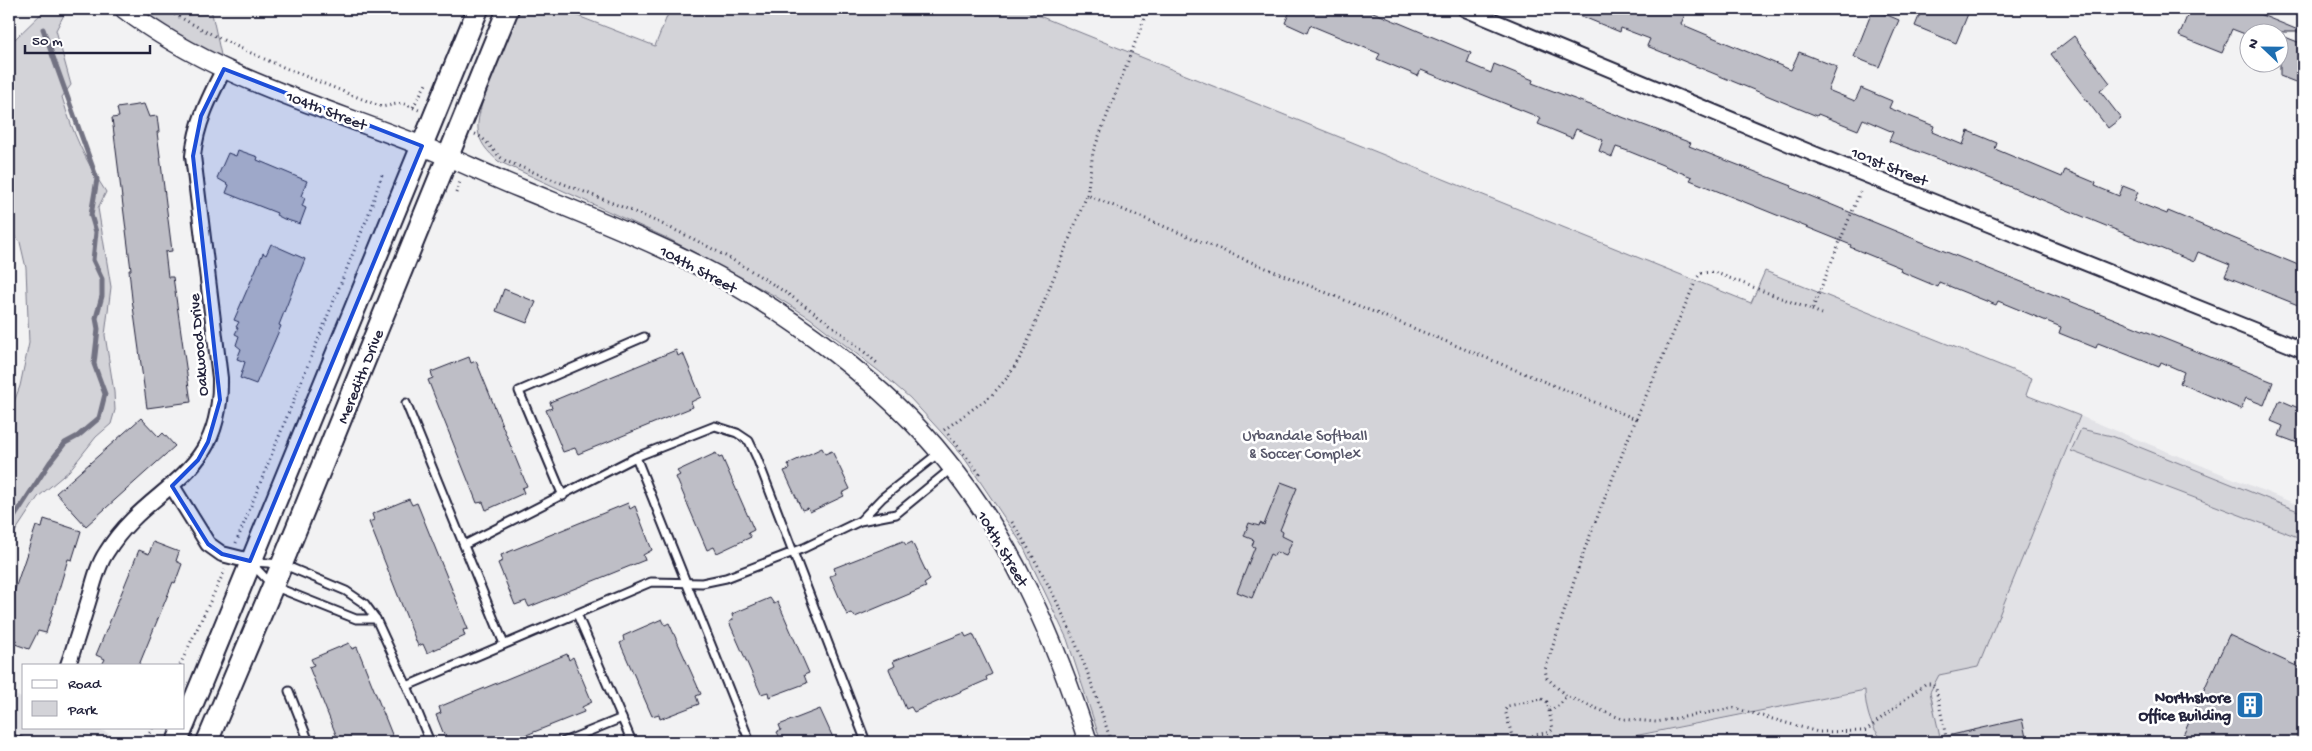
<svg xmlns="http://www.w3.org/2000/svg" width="2312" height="751" font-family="'Gochi Hand',sans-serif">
<rect width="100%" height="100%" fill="#f2f2f3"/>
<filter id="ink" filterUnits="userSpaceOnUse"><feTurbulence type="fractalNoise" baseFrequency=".02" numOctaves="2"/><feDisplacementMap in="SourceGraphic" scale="10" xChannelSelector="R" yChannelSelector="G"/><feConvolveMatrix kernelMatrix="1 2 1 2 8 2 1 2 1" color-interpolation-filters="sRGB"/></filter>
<g filter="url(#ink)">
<!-- built -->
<g fill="#e2e2e6">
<path d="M 2080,416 L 2303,507 L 2303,742 L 1610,742 L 1978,667 Z"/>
<path d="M 9,693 L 24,699 L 24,727 L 93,727 L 129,742 L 9,742 Z"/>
</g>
<!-- green -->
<g fill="#d3d3d8" stroke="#7a7a8a">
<path d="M 46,9 L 67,9 L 56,30 L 71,85 L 62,97 C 73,134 85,160 106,192 L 98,208 L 111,287 L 105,335 L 114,392 L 115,410 L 111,424 L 96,437 L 69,471 L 38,497 L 9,541 L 9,415 L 20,386 L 29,343 L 26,268 L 20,242 L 9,229 L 9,37 L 15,39 Z"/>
<path d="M 124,9 L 211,9 L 224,69 Z"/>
<path d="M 519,9 L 560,9 L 655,46 L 670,9 L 1022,9 L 1751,303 L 1765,271 L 2032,378 L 2026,395 L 2080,416 L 1978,667 L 1939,675 L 1930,692 L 1941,742 C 1929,742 1898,745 1889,742 C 1871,736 1865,706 1865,690 L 1604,742 L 1101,742 L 1067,639 L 1022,544 L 963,456 L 910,398 L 880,372 L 810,318 L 775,296 L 669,239 L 498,161 C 488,152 479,143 478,129 C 475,107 510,33 519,9 Z"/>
<path d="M 2081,429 L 2112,436 L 2303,513 L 2303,539 L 2071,451 Z"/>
</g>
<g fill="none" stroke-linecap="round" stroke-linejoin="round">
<!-- stream -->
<path stroke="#727282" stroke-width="5" d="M 9,525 L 50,462 L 65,443 L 78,436 L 99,418 L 105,394 L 94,364 L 98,329 L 96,318 L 102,296 L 102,279 L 93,260 L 96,232 L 91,215 L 97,179 L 43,29"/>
</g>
<!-- building -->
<g fill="#bebec6" stroke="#22223b">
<path d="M 1291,9 L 1366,9 L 1471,53 L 1467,63 L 1491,73 L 1494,64 L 1533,80 L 1532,83 L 1691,143 L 1689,146 L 1792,186 L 1791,188 L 1939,249 L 2273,382 L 2264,405 L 2246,398 L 2241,409 L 2180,383 L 2184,372 L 2161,362 L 2159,367 L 2098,343 L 2096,348 L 2059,333 L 2061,327 L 1998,301 L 1996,305 L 1939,282 L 1938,287 L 1900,271 L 1901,268 L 1850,247 L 1851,245 L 1690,180 L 1692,177 L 1628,151 L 1616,147 L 1612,157 L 1599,151 L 1603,140 L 1576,129 L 1572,138 L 1538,124 L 1541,118 L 1421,70 L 1418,76 L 1377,59 L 1380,54 L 1310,25 L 1307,33 L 1285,23 Z"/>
<path d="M 1564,9 L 1687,9 L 1681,24 L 1791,70 L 1799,52 L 1837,67 L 1828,90 L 1855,101 L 1861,88 L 1892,101 L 1889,108 L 1934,126 L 1932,132 L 1963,145 L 1968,131 L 1997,143 L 1995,149 L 2062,177 L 2065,170 L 2096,183 L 2095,186 L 2119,196 L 2123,186 L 2138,192 L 2134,201 L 2167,214 L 2168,211 L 2303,267 L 2303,307 L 2225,276 L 2230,265 L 2198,252 L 2194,262 L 1984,176 L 1889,141 L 1893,132 L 1863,119 L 1858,130 L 1818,114 L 1817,116 L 1647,46 L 1650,39 L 1621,28 L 1620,32 Z"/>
<path d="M 1873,9 L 1899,20 L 1879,67 L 1854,57 Z"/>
<path d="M 1922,9 L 1970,9 L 1956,43 L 1915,26 Z"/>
<path d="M 2190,9 L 2198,9 L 2212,14 L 2214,9 L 2247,9 L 2303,32 L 2250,32 L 2250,36 L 2232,29 L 2222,53 L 2179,36 Z"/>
<path d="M 2280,35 L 2303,44 L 2303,85 L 2280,76 Z"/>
<path d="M 2074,36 L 2110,83 L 2100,91 L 2121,118 L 2108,128 L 2051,54 Z"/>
<path d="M 144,104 L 149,117 L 157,116 L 159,132 L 157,132 L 172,251 L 165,252 L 168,277 L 173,277 L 191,402 L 147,408 L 132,299 L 129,270 L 131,270 L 112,118 L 119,117 L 117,108 Z"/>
<path d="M 238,150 L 258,157 L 257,160 L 307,181 L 301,196 L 305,198 L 302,206 L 306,208 L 300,224 L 284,219 L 276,215 L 277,213 L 226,193 L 229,185 L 217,178 L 228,153 L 236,156 Z"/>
<path d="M 271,244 L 305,259 L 279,325 L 281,326 L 256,384 L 240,378 L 245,362 L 237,359 L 241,349 L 236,345 L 239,336 L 235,334 L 238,328 L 236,327 L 239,322 L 234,320 L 263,253 L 266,255 Z"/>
<path d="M 504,289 L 536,302 L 527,323 L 496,311 Z"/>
<path d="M 676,350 L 678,356 L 683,353 L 701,397 L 691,402 L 693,407 L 578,454 L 575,448 L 563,452 L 546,410 L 552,408 L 550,402 Z"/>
<path d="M 469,357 L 471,363 L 476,361 L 527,486 L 522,488 L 524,493 L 486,510 L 483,502 L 477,503 L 428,380 L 433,378 L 431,372 Z"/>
<path d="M 2280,400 L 2303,410 L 2303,445 L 2279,436 L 2283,426 L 2271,421 Z"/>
<path d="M 141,418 L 159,437 L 163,433 L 175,446 L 86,526 L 56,493 Z"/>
<path d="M 822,448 L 825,454 L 832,451 L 850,489 L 842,493 L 844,496 L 810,512 L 808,508 L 802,510 L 784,471 L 790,469 L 788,464 Z"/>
<path d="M 716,453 L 719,458 L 722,457 L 754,530 L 748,533 L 751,537 L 717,553 L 714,547 L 707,550 L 676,477 L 680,475 L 677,471 Z"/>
<path d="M 1281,482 L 1297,488 L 1280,530 L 1283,532 L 1282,536 L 1292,541 L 1286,556 L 1276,552 L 1274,556 L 1270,554 L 1252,598 L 1237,592 L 1255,547 L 1252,546 L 1254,540 L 1244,536 L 1249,523 L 1259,526 L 1260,523 L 1264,525 Z"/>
<path d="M 409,499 L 412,505 L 417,503 L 468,629 L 463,630 L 465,636 L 427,653 L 423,644 L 418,646 L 369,522 L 374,520 L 372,514 Z"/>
<path d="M 628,503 L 630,509 L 635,506 L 652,550 L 643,555 L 645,560 L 529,607 L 526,601 L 515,605 L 498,563 L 503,561 L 501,555 Z"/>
<path d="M 44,519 L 81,531 L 72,560 L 68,559 L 46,633 L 38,631 L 29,649 L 15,644 L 17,640 L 9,638 L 11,622 L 9,621 L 13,610 L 10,609 L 13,599 L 12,598 L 36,526 L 42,528 Z"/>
<path d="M 903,541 L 906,545 L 912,542 L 930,580 L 924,584 L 926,587 L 855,617 L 852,613 L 847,615 L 830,576 L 836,574 L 834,568 Z"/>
<path d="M 153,542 L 179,552 L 176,561 L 182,564 L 175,583 L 173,582 L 139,665 L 102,665 L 105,659 L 96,655 L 108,626 L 139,550 L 149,554 Z"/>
<path d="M 770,598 L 774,604 L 778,602 L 809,673 L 804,675 L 807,683 L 769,697 L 768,692 L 761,694 L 729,622 L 733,620 L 732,614 Z"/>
<path d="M 662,619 L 665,625 L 669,623 L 701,694 L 696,696 L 699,704 L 660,719 L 659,714 L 652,716 L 620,643 L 624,641 L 623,636 Z"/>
<path d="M 964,633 L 966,637 L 973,634 L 992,674 L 986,677 L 987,680 L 914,712 L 911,707 L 906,709 L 889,669 L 895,666 L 893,661 Z"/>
<path d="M 2229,635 L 2303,669 L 2303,742 L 2180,742 Z"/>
<path d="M 349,643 L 352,649 L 357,647 L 395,742 L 339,742 L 309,667 L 314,665 L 311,659 Z"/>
<path d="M 567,654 L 569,660 L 573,657 L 592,702 L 582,707 L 584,712 L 509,742 L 447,742 L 436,715 L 441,713 L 439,707 Z"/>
<path d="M 820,709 L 835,742 L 782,742 L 777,732 L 781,730 L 779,725 Z"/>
<path d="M 2022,719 L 2027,742 L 1943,742 L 1943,737 Z"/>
</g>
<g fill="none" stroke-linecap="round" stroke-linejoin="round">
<defs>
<g id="service">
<path d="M 406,403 L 504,644"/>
<path d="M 636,457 L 750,742"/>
<path d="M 563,496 L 519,391 L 644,337"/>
<path d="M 861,520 L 882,498 L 940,452"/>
<path d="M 464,545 L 636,457 L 715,426 L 737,433 L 749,441 L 757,458 L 866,742"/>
<path d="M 253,562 L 282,564 L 346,591 L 365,604 L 376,619 L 407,686 L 430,742"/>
<path d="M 252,564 L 273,586 L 356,619 L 376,619"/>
<path d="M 577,614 L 632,742"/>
<path d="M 407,686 L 651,582 L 702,583 L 726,578 L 804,548 L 860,521 L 896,514 L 952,468"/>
<path d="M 289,691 L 309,742"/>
<path d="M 9,738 L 21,742"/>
<path d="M 563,742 L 622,718"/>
</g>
<g id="minor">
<path d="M 1465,9 L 1814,154 L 2303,350"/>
<path d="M 172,486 L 208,544 L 222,554 L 250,561"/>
<path d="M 68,665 C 76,642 83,619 90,596 C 94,581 98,565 106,553 C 150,481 222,482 220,378 L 193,156 C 196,124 209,98 224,69"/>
</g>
<path id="tertiary" d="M 124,9 C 210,75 317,105 417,144 C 453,158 487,175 522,189 C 583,214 645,238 703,268 C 787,311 887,386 946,460 C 1013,542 1056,642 1088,742"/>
<g id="secondary">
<path d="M 184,725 L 478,9"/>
<path d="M 177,742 L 183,727"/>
<path d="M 207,742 L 273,586 L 508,9"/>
</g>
</defs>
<!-- service casing -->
<use href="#service" stroke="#22223b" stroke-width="11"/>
<!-- minor casing -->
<use href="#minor" stroke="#22223b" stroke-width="18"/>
<!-- tertiary casing -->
<use href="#tertiary" stroke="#22223b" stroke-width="21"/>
<!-- secondary casing -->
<use href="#secondary" stroke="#22223b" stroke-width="24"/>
<!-- path -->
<g stroke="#22223b" stroke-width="3" stroke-dasharray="1 4" stroke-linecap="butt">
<path d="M 166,9 C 234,50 308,77 382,107 L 402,103 L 419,110"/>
<path d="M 413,107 L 426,84"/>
<path d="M 475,134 C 489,140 493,154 506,161 C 564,185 623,205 679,232 C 750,266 819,311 878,364"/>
<path d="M 456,193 L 461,179"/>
<path d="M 1087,195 L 1093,152 L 1148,9"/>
<path d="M 1812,310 L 1822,314"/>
<path d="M 1636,419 L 1697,278 L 1701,273 L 1714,272 L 1812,310 L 1860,192"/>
<path d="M 944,430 L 992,395 L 1008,377 L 1024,351 L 1087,195 L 1636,419 L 1584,551 L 1545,670 L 1547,678 L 1566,696 L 1622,719 L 1656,722 L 1734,708 L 1818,732 L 1865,731 L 1925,684 L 1932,684 L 1936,689 L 1947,742"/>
<path d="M 948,434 L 980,474"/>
<path d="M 1012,522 C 1056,591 1088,665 1111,742"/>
<path d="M 236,543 L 368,216 L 383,172"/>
<path d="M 180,665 L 225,570"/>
<path d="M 1542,699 L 1547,702 L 1553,729 L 1550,732 L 1516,739 L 1512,736 L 1505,710 L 1508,706 Z"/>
<path d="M 1549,711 L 1560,705 L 1566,696"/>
<path d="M 145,742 L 153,727"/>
</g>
<!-- service -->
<use href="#service" stroke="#fff" stroke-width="7"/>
<!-- minor -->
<use href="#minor" stroke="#fff" stroke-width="14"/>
<!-- tertiary -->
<use href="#tertiary" stroke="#fff" stroke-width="18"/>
<!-- secondary -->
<use href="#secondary" stroke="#fff" stroke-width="20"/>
</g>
</g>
<!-- marked area -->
<path fill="#1d4ed8" fill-opacity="0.2" stroke="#1d4ed8" stroke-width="4" stroke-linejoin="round" d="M 224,69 L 422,146 L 250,561 L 222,554 L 208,544 L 172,486 L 198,460 L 208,442 L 220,400 L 193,156 L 201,116 Z"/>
<!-- icons -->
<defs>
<symbol id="building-square" viewBox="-11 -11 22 22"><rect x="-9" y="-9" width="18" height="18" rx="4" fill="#1f6fb2" stroke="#fff"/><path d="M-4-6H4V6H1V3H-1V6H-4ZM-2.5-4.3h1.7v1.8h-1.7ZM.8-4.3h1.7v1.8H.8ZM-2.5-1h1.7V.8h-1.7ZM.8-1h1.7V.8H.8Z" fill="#fff"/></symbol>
</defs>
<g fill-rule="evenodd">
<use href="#building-square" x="2234" y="689" width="32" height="32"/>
</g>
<g text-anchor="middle" stroke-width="5" stroke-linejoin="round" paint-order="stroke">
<!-- street labels -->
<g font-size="16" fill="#22223b" stroke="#fff">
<text transform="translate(327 109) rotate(21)" y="6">104th Street</text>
<text transform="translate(1890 165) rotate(22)" y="6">101st Street</text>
<text transform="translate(699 268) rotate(28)" y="6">104th Street</text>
<text transform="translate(197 345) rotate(-95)" y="6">Oakwood Drive</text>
<text transform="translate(359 376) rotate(-68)" y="6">Meredith Drive</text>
<text transform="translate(1004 548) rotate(59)" y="6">104th Street</text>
</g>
<!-- park labels -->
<g font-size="16" fill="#57576a" stroke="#fff">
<text x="1305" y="440">Urbandale Softball<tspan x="1305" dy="18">&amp; Soccer Complex</tspan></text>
</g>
<!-- poi labels -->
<g font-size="16" font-weight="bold" fill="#22223b" stroke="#fff" text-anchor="end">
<text x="2231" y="702">Northshore<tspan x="2231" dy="18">Office Building</tspan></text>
</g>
</g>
<!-- margin -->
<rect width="2312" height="751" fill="none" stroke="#fff" stroke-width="30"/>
<rect x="15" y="15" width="2282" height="721" fill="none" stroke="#22223b" stroke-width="2" filter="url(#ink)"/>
<!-- legend -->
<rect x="22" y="664" width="162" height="65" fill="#ffffff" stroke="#a7a7b1"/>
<rect x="32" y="680" width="25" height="8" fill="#ffffff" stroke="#a7a7b1"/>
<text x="68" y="688" font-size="15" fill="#22223b">Road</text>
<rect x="32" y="701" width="25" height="15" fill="#d3d3d8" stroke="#a7a7b1"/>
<text x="68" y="714" font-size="15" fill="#22223b">Park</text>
<!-- north arrow -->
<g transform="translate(2264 48) rotate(292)"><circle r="24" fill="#ffffff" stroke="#a7a7b1"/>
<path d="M0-4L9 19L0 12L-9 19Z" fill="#1f6fb2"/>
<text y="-8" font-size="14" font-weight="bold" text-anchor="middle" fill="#22223b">N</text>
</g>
<!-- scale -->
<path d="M25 45v8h125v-8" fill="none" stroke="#22223b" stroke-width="2.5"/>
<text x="32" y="45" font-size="15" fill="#22223b" stroke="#ffffff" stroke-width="4" paint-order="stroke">50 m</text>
</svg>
